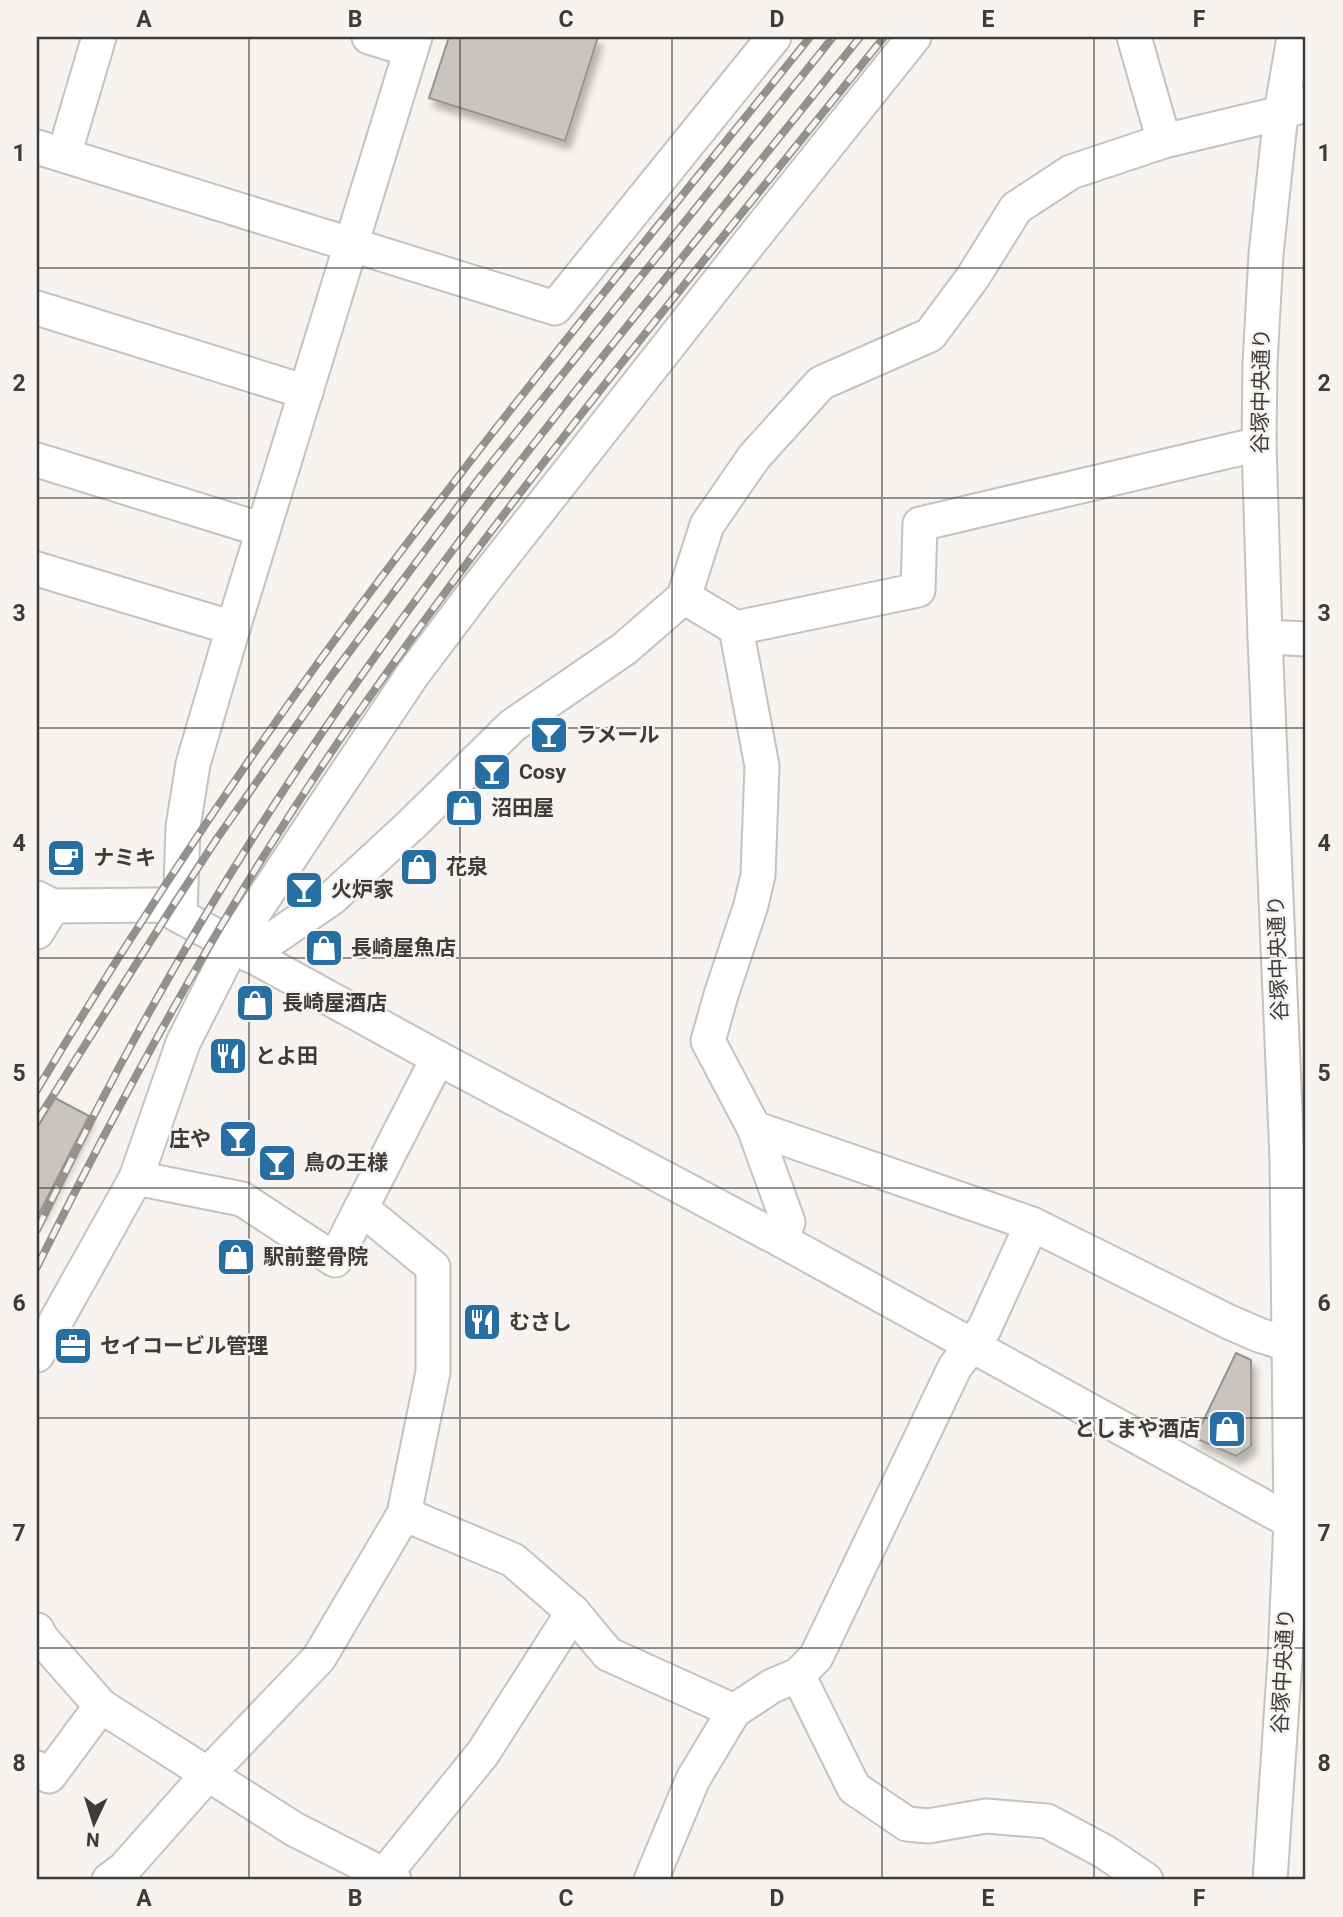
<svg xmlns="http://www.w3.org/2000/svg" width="1343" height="1917" font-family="Roboto,'Noto Sans JP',sans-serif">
<defs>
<filter id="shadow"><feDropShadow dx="4.5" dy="8" stdDeviation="3.5" flood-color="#0004"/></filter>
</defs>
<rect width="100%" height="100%" fill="#f7f3f0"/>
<!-- building -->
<g fill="#c8c5c1" stroke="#979490" stroke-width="2" filter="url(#shadow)">
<path d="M 449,37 L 598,37 L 565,141 L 429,98 Z"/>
<path d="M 55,1098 L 89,1116 L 37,1218 L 37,1128 Z"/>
<path d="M 1236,1353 L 1251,1360 L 1251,1446 L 1236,1456 L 1195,1438 Z"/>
</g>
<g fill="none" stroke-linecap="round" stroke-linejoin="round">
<defs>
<g id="minor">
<path d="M 369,37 L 411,50"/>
<path d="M 1134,37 L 1164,141"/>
<path d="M 37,147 L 555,308 L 774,37"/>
<path d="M 64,155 L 99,37"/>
<path d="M 37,308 L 306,392"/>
<path d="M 37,460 L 263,530"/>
<path d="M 37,569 L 233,628"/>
<path d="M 684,597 L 736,628 L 762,766 L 758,875 L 751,905 L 721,995 L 708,1041 L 754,1128 L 788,1222 L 781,1240"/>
<path d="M 736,628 L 918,590 L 920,524 L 1259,444"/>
<path d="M 1265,637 L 1306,639"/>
<path d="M 37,898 L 53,906 L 160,905 L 438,1058 L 781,1240 L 1306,1530"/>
<path d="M 180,916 L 183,827 L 193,764 L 233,628 L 415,37"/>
<path d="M 37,932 L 53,906"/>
<path d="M 249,955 L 332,898 L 412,824 L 512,726 L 624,649 L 684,597 L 707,525 L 754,457 L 821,383 L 930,335 L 973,277 L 1016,208 L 1071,172 L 1164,141 L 1281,113 L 1306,104"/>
<path d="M 754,1128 L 1032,1224 L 1229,1322 L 1259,1335 L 1290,1345"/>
<path d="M 136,1178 L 242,1199 L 335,1260 L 361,1208"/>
<path d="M 37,1355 L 136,1178 L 183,1043 L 232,946 L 331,796 L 413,674 L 480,585 L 757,233 L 914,37"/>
<path d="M 404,1514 L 513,1560 L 573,1612 L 608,1654 L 734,1711"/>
<path d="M 37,1630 L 41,1638 L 101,1706 L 294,1829 L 394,1880"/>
<path d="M 798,1675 L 854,1788 L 907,1824 L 928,1826 L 986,1816 L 1047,1821 L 1105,1852 L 1146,1880"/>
<path d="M 37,1768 L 49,1776 L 101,1706"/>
<path d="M 109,1880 L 124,1869 L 208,1774 L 319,1658 L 404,1514 L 433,1372 L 433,1267 L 361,1208 L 438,1058"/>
<path d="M 377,1880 L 385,1874 L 483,1753 L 573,1612"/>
<path d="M 651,1880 L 693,1779 L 734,1711 L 772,1686 L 798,1675 L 816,1657 L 955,1367 L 984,1329 L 1032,1224"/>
<path d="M 1270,1880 L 1285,1659 L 1291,1522 L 1287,1159 L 1265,637 L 1259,444 L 1260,364 L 1266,254 L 1281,113 L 1294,37"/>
</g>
</defs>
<!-- minor casing -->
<use href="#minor" stroke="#c6c2be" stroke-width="37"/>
<!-- minor -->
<use href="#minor" stroke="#fff" stroke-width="33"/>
<defs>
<g id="rail">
<path d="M 37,1090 C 124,945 216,804 315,667 C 472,451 643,245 810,37"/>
<path d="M 37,1121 L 176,901 L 218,837 L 332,675 L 477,481 L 833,37"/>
<path d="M 37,1230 C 55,1193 73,1156 92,1119 C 152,1002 219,888 291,779 C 463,518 666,280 860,37"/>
<path d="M 37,1267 C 134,1072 240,880 366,702 C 528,472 708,256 884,37"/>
</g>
</defs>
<!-- rail casing -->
<use href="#rail" stroke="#93918e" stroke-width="8"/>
<!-- rail -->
<use href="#rail" stroke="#f7f3f0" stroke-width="5" stroke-dasharray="16" stroke-linecap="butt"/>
</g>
<!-- grid -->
<path fill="none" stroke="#3d3c3a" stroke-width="2" stroke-opacity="0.55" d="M 249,37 L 249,1880M 460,37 L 460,1880M 672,37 L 672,1880M 882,37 L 882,1880M 1094,37 L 1094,1880M 37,268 L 1306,268M 37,498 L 1306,498M 37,728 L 1306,728M 37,958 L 1306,958M 37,1188 L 1306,1188M 37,1418 L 1306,1418M 37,1648 L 1306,1648"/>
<!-- icons -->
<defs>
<symbol id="bar-square" viewBox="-11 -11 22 22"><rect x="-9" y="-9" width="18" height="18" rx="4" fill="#276fa3" stroke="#f7f3f0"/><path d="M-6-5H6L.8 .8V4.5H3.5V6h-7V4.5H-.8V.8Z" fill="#fff"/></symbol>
<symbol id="shop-square" viewBox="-11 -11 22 22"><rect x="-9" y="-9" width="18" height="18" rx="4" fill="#276fa3" stroke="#f7f3f0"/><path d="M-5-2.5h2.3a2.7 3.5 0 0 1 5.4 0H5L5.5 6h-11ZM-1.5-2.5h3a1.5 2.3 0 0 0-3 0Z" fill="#fff"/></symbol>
<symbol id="cafe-square" viewBox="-11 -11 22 22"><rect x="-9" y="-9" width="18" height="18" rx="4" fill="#276fa3" stroke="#f7f3f0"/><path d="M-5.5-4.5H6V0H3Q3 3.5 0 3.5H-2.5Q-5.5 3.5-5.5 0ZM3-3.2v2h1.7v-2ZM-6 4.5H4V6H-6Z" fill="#fff"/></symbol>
<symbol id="restaurant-square" viewBox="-11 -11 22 22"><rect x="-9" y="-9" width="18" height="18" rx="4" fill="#276fa3" stroke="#f7f3f0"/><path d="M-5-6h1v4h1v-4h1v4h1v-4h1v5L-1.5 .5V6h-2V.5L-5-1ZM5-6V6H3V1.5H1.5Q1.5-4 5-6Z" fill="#fff"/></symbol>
<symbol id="office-square" viewBox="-11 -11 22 22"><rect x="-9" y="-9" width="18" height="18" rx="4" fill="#276fa3" stroke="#f7f3f0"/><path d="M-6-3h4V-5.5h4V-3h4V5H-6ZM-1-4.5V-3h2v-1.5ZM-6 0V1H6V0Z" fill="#fff"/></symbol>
</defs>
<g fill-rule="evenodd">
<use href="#bar-square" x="527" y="713" width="44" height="44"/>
<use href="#bar-square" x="470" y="750" width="44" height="44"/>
<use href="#shop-square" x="442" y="786" width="44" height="44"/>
<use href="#cafe-square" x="44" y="836" width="44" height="44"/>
<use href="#shop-square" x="397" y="845" width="44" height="44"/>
<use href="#bar-square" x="282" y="868" width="44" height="44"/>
<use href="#shop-square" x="302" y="926" width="44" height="44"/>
<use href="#shop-square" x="233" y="981" width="44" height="44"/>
<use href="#restaurant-square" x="206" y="1034" width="44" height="44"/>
<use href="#bar-square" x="216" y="1117" width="44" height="44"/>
<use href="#bar-square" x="255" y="1141" width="44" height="44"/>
<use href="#shop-square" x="214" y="1235" width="44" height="44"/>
<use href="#restaurant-square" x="460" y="1300" width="44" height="44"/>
<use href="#office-square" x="51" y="1324" width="44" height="44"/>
<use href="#shop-square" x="1205" y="1407" width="44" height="44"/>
</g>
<g text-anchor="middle" stroke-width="5" stroke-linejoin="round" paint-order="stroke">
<!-- street labels -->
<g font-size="21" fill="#3d3c3a" stroke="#f7f3f0">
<text transform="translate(1261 391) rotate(-89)" y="7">谷塚中央通り</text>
<text transform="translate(1278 958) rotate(-92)" y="7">谷塚中央通り</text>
<text transform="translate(1283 1671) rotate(-87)" y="7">谷塚中央通り</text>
</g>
<!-- poi labels -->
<g font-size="21" font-weight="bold" fill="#3d3c3a" stroke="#f7f3f0" text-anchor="start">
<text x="576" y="742">ラメール</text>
<text x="519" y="779">Cosy</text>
<text x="491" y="815">沼田屋</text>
<text x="93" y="865">ナミキ</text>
<text x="446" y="874">花泉</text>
<text x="331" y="897">火炉家</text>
<text x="351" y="955">長崎屋魚店</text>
<text x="282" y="1010">長崎屋酒店</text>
<text x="255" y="1063">とよ田</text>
<text x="211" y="1146" text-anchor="end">庄や</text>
<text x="304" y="1170">鳥の王様</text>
<text x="263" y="1264">駅前整骨院</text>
<text x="509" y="1329">むさし</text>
<text x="100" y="1353">セイコービル管理</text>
<text x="1200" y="1436" text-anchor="end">としまや酒店</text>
</g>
</g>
<!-- border -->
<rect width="1343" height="1917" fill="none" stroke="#f7f3f0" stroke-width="77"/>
<!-- north arrow -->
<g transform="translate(94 1823) rotate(184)" stroke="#f7f3f0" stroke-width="5" paint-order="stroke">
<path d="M0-5L12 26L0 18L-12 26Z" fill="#3d3c3a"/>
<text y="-10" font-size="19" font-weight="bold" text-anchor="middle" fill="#3d3c3a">N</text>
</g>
<rect x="38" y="38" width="1266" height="1840" fill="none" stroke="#3d3c3a" stroke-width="2.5"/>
<g font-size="23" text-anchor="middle" font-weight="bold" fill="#3d3c3a">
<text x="144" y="27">A</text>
<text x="355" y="27">B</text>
<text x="566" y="27">C</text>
<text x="777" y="27">D</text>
<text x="988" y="27">E</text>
<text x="1199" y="27">F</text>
<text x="19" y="161">1</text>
<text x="1324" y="161">1</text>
<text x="19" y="391">2</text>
<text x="1324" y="391">2</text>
<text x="19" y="621">3</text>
<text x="1324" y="621">3</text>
<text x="19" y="851">4</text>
<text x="1324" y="851">4</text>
<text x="19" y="1081">5</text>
<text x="1324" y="1081">5</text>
<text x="19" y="1311">6</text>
<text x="1324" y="1311">6</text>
<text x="19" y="1541">7</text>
<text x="1324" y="1541">7</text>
<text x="19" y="1771">8</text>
<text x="1324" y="1771">8</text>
<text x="144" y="1906">A</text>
<text x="355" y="1906">B</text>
<text x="566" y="1906">C</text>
<text x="777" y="1906">D</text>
<text x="988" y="1906">E</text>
<text x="1199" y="1906">F</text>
</g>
</svg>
